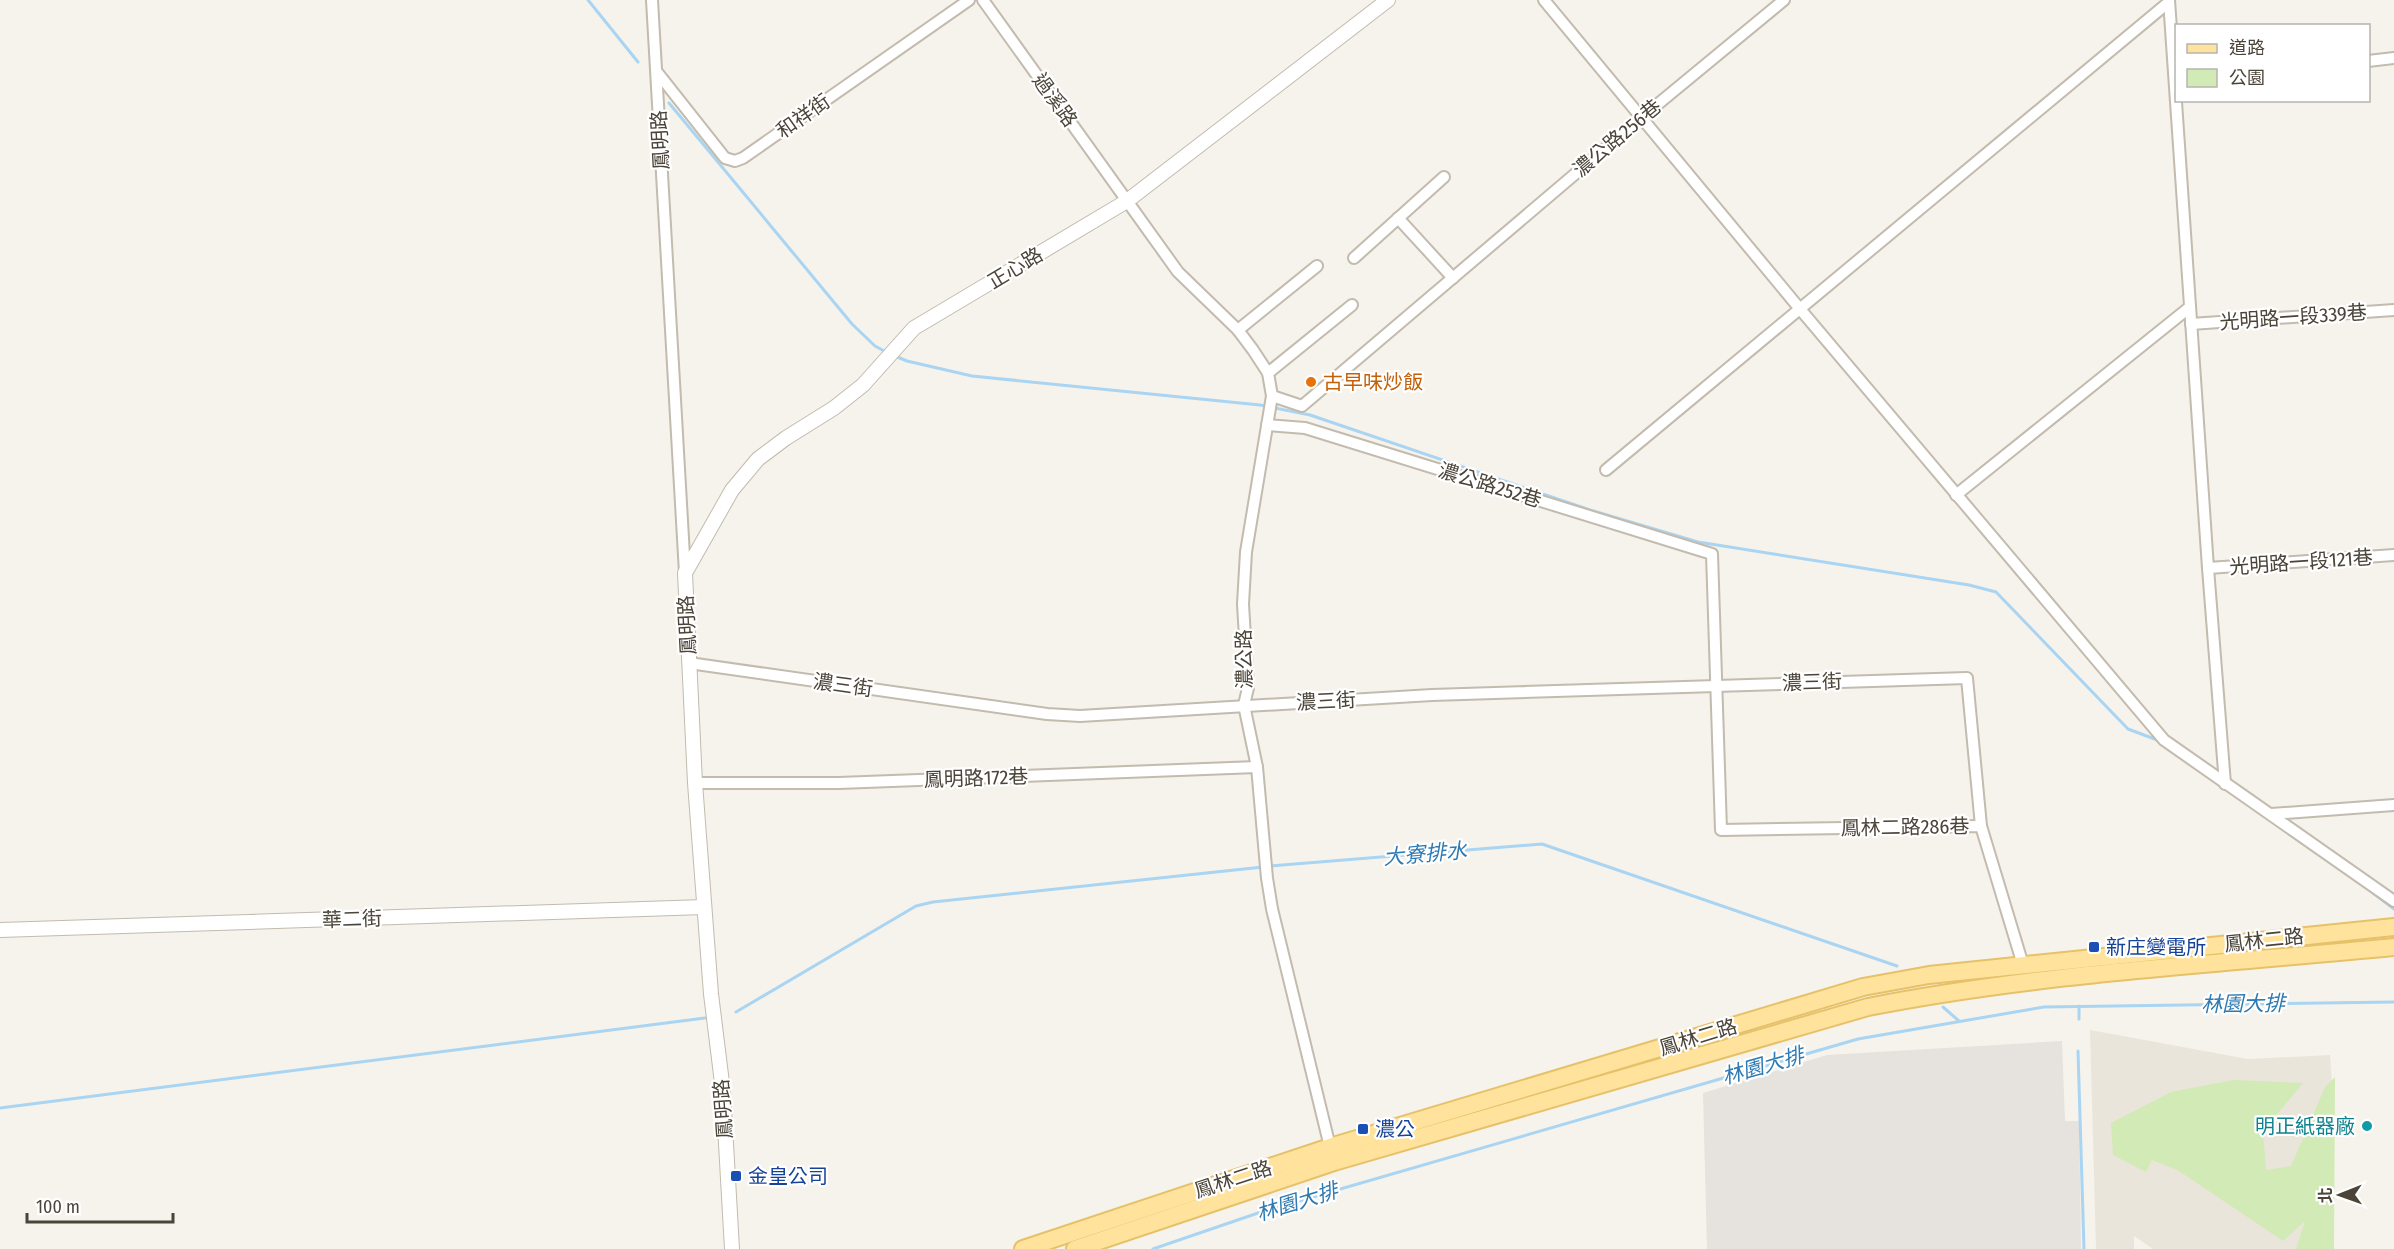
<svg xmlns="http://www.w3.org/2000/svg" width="2394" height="1249" font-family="'Fira Sans Condensed','Noto Sans TC',sans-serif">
<rect width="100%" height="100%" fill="#f6f3ec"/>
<!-- residential -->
<path fill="#eae5da" d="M 2090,1030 L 2248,1059 L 2330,1055 L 2334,1115 L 2308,1249 L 2153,1249 L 2134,1236 L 2134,1249 L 2096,1249 Z"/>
<!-- industrial -->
<path fill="#e6e2dd" d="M 2062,1041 L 2065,1121 L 2079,1121 L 2081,1249 L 1707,1249 L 1703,1093 L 1827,1055 Z"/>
<!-- green -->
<path fill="#d2eab5" d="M 2335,1077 L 2334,1249 L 2296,1249 L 2305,1221 L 2283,1241 L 2179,1171 L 2152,1160 L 2146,1172 L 2113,1155 L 2111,1123 L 2171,1092 L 2233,1080 L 2303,1083 L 2263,1131 L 2266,1170 L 2291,1166 L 2325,1087 Z"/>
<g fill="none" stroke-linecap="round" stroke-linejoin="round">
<!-- stream -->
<g stroke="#a9d4f2" stroke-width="3">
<path d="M 588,0 L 638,62"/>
<path d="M 669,103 L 852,324 L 875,346 L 886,352"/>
<path d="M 895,356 L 907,361 L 972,376 L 1260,405 L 1310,415 L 1590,510 L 1698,542 L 1969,585 L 1996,592 L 2128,729 L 2160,741"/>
<path d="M 1269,866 L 1542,844 L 1897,966"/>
<path d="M 2373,893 L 2394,909"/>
<path d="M 2079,1006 L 2079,1019"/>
<path d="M 1943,1007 L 1959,1021"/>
<path d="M 736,1012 L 916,906 L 933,902 L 1263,867"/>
<path d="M 2078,1051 L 2084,1249"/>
<path d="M 0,1108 L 705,1018"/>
<path d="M 1153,1249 L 1261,1212 L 1858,1039 L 2044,1007 L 2394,1002"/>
</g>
<defs>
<g id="minor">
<path d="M 652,0 L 685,573"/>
<path d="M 983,0 L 1178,272 L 1238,330 L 1253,350 L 1268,373 L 1272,396 L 1246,552 L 1243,604 L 1248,688 L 1244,705 L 1257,767 L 1267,878 L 1272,909 L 1331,1151"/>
<path d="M 1544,0 L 1800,309 L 2164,740 L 2394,901"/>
<path d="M 2169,0 L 2208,568 L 2225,784"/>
<path d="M 2368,61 L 2394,58"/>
<path d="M 657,72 L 725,158 L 735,161 L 743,158 L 969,0"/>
<path d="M 1398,218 L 1453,278"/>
<path d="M 1354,258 L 1444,177"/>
<path d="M 2191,324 L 2394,310"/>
<path d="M 1238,330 L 1317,266"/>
<path d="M 1268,373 L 1352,305"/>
<path d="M 1272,396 L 1302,406 L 1641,118 L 1784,0"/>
<path d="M 1267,425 L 1305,428 L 1712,554 L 1721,830 L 1981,826 L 2023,965"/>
<path d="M 1606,470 L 2169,2"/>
<path d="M 1956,495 L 2190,307"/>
<path d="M 2208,568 L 2394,555"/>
<path d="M 689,663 L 1047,714 L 1080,716 L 1432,695 L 1967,678 L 1981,826"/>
<path d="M 695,783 L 839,783 L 1257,767"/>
<path d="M 2271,814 L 2394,805"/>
</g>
<g id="tertiary">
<path d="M 0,930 L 704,907"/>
<path d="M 732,1249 L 723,1091 L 711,994 L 695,783 L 685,573 L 732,490 L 758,459 L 786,438 L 834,408 L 863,385 L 914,328 L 1127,201 L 1388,0"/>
</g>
<g id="primary">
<path d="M 1023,1249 L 1330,1147 L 1863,987 L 1929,975 L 2394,927"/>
<path d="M 1075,1249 L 1334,1162 L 1868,1007 C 2041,973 2219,964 2394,947"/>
</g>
</defs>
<!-- minor casing -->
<use href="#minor" stroke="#c2bbae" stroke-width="14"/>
<!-- tertiary casing -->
<use href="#tertiary" stroke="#c2bbae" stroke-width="16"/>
<!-- primary casing -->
<use href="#primary" stroke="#e6c16a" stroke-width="20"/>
<!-- minor -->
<use href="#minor" stroke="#fff" stroke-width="10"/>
<!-- tertiary -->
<use href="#tertiary" stroke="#fff" stroke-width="14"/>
<!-- primary -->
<use href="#primary" stroke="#ffe39c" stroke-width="16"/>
</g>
<!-- markers -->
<circle fill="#e8710a" stroke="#fff" stroke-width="2" cx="1311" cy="382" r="6"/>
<g fill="#1a4fb4" stroke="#fff" stroke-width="2">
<rect x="2088" y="941" width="12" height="12" rx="3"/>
<rect x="1357" y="1123" width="12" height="12" rx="3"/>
<rect x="730" y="1170" width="12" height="12" rx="3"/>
</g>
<circle fill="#0f9aa8" stroke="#fff" stroke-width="2" cx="2367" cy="1126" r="6"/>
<g text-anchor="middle" stroke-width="4.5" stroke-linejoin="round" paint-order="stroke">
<!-- street labels -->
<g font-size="20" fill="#4b4439" stroke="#fff">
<text transform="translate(1055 100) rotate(54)" y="7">過溪路</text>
<text transform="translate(803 116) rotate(-35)" y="7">和祥街</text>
<text transform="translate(1617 138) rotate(-40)" y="7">濃公路256巷</text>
<text transform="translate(660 140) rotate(-93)" y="7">鳳明路</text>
<text transform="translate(1015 268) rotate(-31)" y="7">正心路</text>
<text transform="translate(2293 317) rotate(-4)" y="7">光明路一段339巷</text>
<text transform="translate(1490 485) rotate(17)" y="7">濃公路252巷</text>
<text transform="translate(2301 562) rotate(-4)" y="7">光明路一段121巷</text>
<text transform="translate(687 625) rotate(-93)" y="7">鳳明路</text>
<text transform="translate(1244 659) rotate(-91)" y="7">濃公路</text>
<text transform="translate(1812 682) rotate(-2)" y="7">濃三街</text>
<text transform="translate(843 685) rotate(8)" y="7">濃三街</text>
<text transform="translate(1326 701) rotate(-3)" y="7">濃三街</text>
<text transform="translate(976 778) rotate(-2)" y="7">鳳明路172巷</text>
<text transform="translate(1905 827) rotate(-1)" y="7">鳳林二路286巷</text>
<text transform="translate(352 919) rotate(-2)" y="7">華二街</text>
<text transform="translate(2264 940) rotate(-6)" y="7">鳳林二路</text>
<text transform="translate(1698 1037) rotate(-17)" y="7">鳳林二路</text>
<text transform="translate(723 1109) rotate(-94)" y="7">鳳明路</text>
<text transform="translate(1233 1179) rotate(-18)" y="7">鳳林二路</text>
</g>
<!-- food labels -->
<g font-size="20" fill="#c56008" stroke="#fff" text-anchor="start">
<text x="1323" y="389">古早味炒飯</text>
</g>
<!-- transit labels -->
<g font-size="20" fill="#164399" stroke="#fff" text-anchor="start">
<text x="2106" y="954">新庄變電所</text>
<text x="1375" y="1136">濃公</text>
<text x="748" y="1183">金皇公司</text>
</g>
<!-- culture labels -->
<g font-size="20" fill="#0d838f" stroke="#fff" text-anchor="end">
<text x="2355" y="1133">明正紙器廠</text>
</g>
<!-- water labels -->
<g font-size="21" font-style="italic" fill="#2e7ab2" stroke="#fff">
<text transform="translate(1425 854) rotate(-5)" y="7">大寮排水</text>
<text transform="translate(2243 1004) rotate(-1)" y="7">林園大排</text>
<text transform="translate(1763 1066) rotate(-16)" y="7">林園大排</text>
<text transform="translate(1297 1202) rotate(-17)" y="7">林園大排</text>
</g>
</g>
<!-- legend -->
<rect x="2175" y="24" width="195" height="78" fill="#ffffff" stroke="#b7b4b0" stroke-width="1.5"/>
<rect x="2187" y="44" width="30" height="9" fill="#ffe39c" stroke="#b7b4b0" stroke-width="1.5"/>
<text x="2229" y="54" font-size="18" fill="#4b4439">道路</text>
<rect x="2187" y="69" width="30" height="18" fill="#d2eab5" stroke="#b7b4b0" stroke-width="1.5"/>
<text x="2229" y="84" font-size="18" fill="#4b4439">公園</text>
<!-- north arrow -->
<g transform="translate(2340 1195) rotate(269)" stroke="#ffffff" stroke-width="4.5" paint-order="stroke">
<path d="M0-4.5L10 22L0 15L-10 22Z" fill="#4b4439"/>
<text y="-9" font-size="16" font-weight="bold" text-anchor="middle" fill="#4b4439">北</text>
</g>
<!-- scale -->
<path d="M27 1213v9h146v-9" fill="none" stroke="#4b4439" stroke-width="3"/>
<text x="36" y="1213" font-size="18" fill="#4b4439" stroke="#ffffff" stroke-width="4.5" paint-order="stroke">100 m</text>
</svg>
